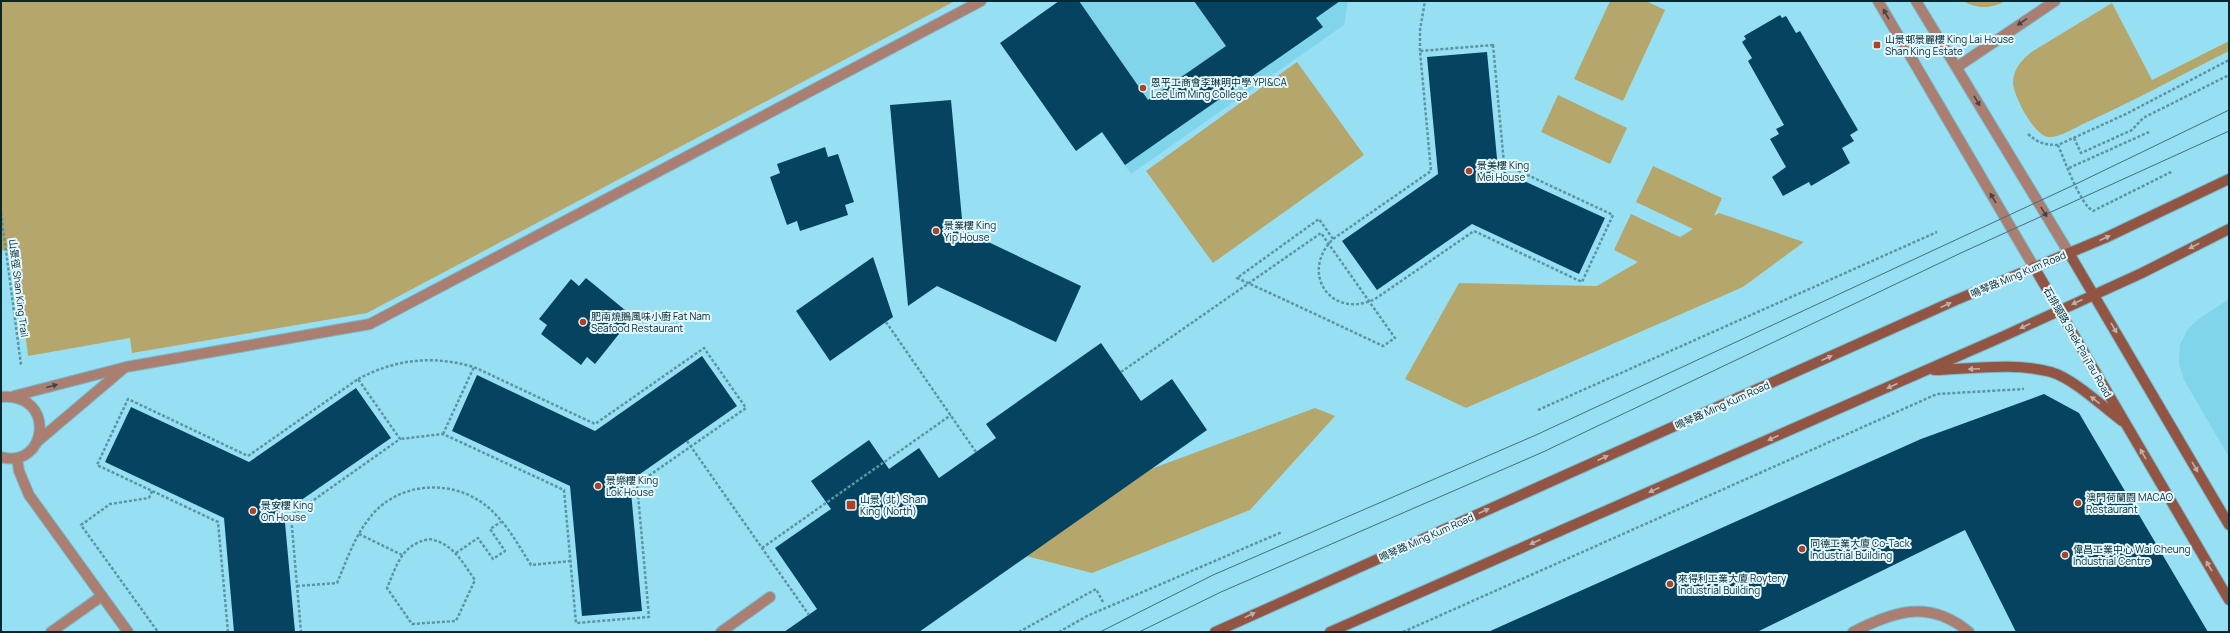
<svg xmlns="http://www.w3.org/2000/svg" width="2230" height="633" font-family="Manrope,'Noto Sans TC',sans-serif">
<rect width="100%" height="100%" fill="#97e0f4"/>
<!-- built -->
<g fill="#80d5eb">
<path d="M 1059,1 L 1348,1 L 1344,25 L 1131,174 L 1102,133 L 1076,151 L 1000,43 Z"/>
<path d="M 2229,299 L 2229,457 L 2184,380 L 2179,363 L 2180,345 L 2187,330 L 2200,318 Z"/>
</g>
<!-- green -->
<g fill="#b5a76b">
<path d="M 1,1 L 955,1 L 367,313 L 132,353 L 130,338 L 28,356 L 15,252 L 1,250 Z"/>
<path d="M 1610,1 L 1646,1 L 1665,10 L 1623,101 L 1574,79 Z"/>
<path d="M 1963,1 L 2005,1 C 1991,9 1977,9 1963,1 Z"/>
<path d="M 2112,3 L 2152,80 L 2229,41 L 2229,51 C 2181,75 2134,101 2085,123 C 2074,128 2060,138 2048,137 C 2034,135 2014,97 2013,83 C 2013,69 2022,59 2033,51 Z"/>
<path d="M 1297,62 L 1364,155 L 1213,263 L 1146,171 Z"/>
<path d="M 1558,95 L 1627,128 L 1610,164 L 1541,132 Z"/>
<path d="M 1653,166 L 1722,198 L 1714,216 L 1719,213 L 1804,242 L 1743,287 L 1466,408 L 1405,379 L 1459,283 L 1597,286 L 1638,262 L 1614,250 L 1631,214 L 1680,237 L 1693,229 L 1636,202 Z"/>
<path d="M 1315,408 L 1335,416 L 1250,510 L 1092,573 L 1026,556 L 1151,469 Z"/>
</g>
<!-- building -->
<g fill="#054360">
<path d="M 1059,1 L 1079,1 L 1148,100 L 1226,46 L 1194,1 L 1340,1 L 1316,18 L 1323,27 L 1125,165 L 1102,132 L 1076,151 L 1000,43 Z"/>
<path d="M 1780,15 L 1782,18 L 1786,16 L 1796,33 L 1800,31 L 1858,130 L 1850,135 L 1854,141 L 1842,148 L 1850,163 L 1811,186 L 1809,182 L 1783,196 L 1772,177 L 1786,167 L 1770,139 L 1779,134 L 1776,129 L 1784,125 L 1748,61 L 1752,58 L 1742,42 L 1746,39 L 1744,36 Z"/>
<path d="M 1487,52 L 1498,169 L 1605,218 L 1579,274 L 1472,224 L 1377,290 L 1342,241 L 1438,174 L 1427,57 Z"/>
<path d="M 951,100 L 963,230 L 1081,286 L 1056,342 L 937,286 L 908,306 L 890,105 Z"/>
<path d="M 825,147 L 828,157 L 838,154 L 854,202 L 845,205 L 848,215 L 800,231 L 797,221 L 787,225 L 770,177 L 780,173 L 777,164 Z"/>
<path d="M 873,257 L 893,317 L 830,361 L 796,311 Z"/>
<path d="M 586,278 L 625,310 L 619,318 L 627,324 L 595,364 L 587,357 L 581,365 L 541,334 L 547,325 L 539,319 L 571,279 L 579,286 Z"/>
<path d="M 1101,343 L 1141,401 L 1172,379 L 1207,430 L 919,632 L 784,632 L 817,609 L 775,548 L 831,509 L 811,481 L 869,440 L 889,469 L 919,448 L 939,478 L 996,438 L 986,424 Z"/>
<path d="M 702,356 L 737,406 L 630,481 L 642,611 L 582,616 L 570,486 L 452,431 L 477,375 L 595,431 Z"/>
<path d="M 356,388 L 391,438 L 284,512 L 295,632 L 234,632 L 224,518 L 105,462 L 131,407 L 249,462 Z"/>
<path d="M 2044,394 L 2079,413 L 2208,632 L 2016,632 L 1965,530 L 1757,632 L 1488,632 L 1921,439 Z"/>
</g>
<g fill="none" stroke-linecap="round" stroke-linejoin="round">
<defs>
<g id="lane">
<path d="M 14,396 L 126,367 L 370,324 L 981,1"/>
<path d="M 1,397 C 57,392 48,470 1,457"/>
<path d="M 38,441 L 123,369"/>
<path d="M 17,458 L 19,471 L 29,495 L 128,632"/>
<path d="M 51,632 L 102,596"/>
<path d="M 721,632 L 770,597"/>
</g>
<g id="street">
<path d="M 1878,1 L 2034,267"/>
<path d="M 1916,1 L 2069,253"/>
<path d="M 1957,67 L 2055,1"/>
<path d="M 1853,632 C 1895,611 1929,599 1969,632"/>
</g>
<g id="secondary">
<path d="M 2069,253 L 2229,525"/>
<path d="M 2034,267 L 2229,600"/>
<path d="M 1934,370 C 1972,369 2013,362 2051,372 C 2074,379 2102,406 2122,421"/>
<path d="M 1215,632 L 1956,300 L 2105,238 L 2229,179"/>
<path d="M 1330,632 L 2004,336 L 2142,273 L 2229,229"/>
</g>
</defs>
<!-- lane casing -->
<use href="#lane" stroke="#7abbcd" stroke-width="12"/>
<!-- street casing -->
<use href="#street" stroke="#7abbcd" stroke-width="12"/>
<!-- secondary casing -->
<use href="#secondary" stroke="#7abbcd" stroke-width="12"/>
<!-- path -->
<g stroke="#5c94a3" stroke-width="2.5" stroke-dasharray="3 2" stroke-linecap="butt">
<path d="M 1493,45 L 1504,164 L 1613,215 L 1582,282 L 1474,231 L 1375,299 C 1331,320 1299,273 1333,239 L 1431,171 L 1420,51 Z"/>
<path d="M 1420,51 L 1420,30 L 1425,1"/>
<path d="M 2028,134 C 2038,143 2045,145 2058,145 L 2126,114 L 2229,60"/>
<path d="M 2074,138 L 2081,153 L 2132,130 L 2143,118 L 2229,75"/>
<path d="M 2058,145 C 2064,159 2080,204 2093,211 L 2173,171"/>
<path d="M 2069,168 L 2149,132"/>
<path d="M 1,213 L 21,365"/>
<path d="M 1285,300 L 1237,278 L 1319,219 L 1333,239"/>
<path d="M 886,322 L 976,452"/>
<path d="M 358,379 C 396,359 432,355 474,367 L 595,424 L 704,348 L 746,408 L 637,484 L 649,617 L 576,623 L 564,490 L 443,434 L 400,439"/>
<path d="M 1538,410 L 1937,232"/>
<path d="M 443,434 L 474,367"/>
<path d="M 152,491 L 149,498 L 110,504 L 81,525 L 158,632"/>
<path d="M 359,534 L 402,555"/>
<path d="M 429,539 C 453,543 462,562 475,580 L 456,621 L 412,624 L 387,588 C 397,565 401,545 429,539 Z"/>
<path d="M 762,548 L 951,415"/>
<path d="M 456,553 L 478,538 L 493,559 L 505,551 L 490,529 L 501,522"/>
<path d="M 297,586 L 337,583 C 346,562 354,538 368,520 C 398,478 462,477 496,515 C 510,529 520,548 531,565 L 570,561"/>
<path d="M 228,632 L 218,522 L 97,465 L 128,399 L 248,456 L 358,379 L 400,439 L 291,516 L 301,632"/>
<path d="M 1019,632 L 1096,589 L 1103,602"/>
<path d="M 1059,632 L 1087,616 L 1282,532"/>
<path d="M 1403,632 L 1937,394 L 2024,389"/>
</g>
<!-- lane -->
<use href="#lane" stroke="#aa7f72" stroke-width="10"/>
<!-- street -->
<use href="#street" stroke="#aa7f72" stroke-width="10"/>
<!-- secondary -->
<use href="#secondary" stroke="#925544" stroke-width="10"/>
<!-- tram -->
<g stroke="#40707d" stroke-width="1">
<path d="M 1100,632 L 1213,575 L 1536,435 L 2076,184 L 2229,110"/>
<path d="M 1139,632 L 1221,592 L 1543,452 L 1963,252 L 2229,131"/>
</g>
<!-- path-bridge -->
<g stroke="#5c94a3" stroke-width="2.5" stroke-dasharray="3 2" stroke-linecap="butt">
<path d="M 1121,372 L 1321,233 L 1395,338 L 1383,346 L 1285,300"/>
<path d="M 687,441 L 809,615"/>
</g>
</g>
<!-- one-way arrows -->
<defs><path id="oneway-solid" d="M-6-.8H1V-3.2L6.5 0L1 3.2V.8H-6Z"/></defs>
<g fill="#404646">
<use href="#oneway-solid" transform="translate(1886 14) rotate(-119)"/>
<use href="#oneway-solid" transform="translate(2022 22) rotate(146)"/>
<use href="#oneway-solid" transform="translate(1977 101) rotate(59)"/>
<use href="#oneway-solid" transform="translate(1993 198) rotate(-121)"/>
<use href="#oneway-solid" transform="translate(2044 212) rotate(58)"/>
<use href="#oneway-solid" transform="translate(52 386) rotate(-15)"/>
</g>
<g fill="#bfafaa">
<use href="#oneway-solid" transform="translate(2105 238) rotate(-24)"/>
<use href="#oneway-solid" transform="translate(2194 246) rotate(153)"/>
<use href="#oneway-solid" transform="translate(2077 302) rotate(156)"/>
<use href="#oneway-solid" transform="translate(1946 305) rotate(-24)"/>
<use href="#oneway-solid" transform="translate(2025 326) rotate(155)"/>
<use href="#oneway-solid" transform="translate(2114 328) rotate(60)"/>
<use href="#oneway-solid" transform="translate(1827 358) rotate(-24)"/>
<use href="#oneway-solid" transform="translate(1974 369) rotate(178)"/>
<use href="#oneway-solid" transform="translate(1892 386) rotate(156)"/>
<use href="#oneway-solid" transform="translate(2095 400) rotate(-142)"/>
<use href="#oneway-solid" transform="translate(1773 438) rotate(156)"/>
<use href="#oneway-solid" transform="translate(2143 454) rotate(-120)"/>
<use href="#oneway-solid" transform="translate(1603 458) rotate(-24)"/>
<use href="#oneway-solid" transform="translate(2195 467) rotate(60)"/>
<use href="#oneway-solid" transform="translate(1654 490) rotate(156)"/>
<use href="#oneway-solid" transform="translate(1484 511) rotate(-24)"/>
<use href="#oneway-solid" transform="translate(1535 542) rotate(156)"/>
<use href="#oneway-solid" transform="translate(2209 566) rotate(-120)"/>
<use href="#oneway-solid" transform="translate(1250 615) rotate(-26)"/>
</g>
<!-- markers -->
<g fill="#ab4225" stroke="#e3f8fe" stroke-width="1.5">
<rect x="1873" y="41" width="8" height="8" rx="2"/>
<circle cx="1143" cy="88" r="4"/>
<circle cx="1469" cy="171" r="4"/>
<circle cx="936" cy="231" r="4"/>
<circle cx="583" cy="322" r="4"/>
<circle cx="598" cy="486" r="4"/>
<circle cx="2078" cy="503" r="4"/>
<rect x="846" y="500" width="10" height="10" rx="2"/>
<circle cx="253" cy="511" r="4"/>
<circle cx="1802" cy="549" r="4"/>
<circle cx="2065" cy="555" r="4"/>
<circle cx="1670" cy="584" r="4"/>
</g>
<g text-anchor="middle" stroke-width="4" stroke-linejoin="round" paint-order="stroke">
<!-- poi labels -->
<g font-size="10" fill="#07272f" stroke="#e3f8fe" text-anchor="start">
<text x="1885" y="43">山景邨景麗樓 King Lai House<tspan x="1885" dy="12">Shan King Estate</tspan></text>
<text x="1151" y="86">恩平工商會李琳明中學 YPI&amp;CA<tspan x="1151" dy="12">Lee Lim Ming College</tspan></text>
<text x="1477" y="169">景美樓 King<tspan x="1477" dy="12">Mei House</tspan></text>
<text x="944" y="229">景業樓 King<tspan x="944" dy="12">Yip House</tspan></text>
<text x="591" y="320">肥南燒鵝風味小廚 Fat Nam<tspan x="591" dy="12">Seafood Restaurant</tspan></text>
<text x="606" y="484">景樂樓 King<tspan x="606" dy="12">Lok House</tspan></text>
<text x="2086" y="501">澳門荷蘭園 MACAO<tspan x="2086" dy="12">Restaurant</tspan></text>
<text x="860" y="503">山景 (北) Shan<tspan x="860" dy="12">King (North)</tspan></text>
<text x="261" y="509">景安樓 King<tspan x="261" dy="12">On House</tspan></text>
<text x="1810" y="547">同德工業大廈 Co-Tack<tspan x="1810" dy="12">Industrial Building</tspan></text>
<text x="2073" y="553">偉昌工業中心 Wai Cheung<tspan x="2073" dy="12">Industrial Centre</tspan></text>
<text x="1678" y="582">來得利工業大廈 Roytery<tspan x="1678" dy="12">Industrial Building</tspan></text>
</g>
<!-- street labels -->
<g font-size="10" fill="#07272f" stroke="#e3f8fe">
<text transform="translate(2018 274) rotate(-23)" y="4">鳴琴路 Ming Kum Road</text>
<text transform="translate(19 288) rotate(83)" y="4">山景徑 Shan King Trail</text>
<text transform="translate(2078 342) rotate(60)" y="4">石排頭路 Shek Pai Tau Road</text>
<text transform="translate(1722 405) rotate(-24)" y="4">鳴琴路 Ming Kum Road</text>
<text transform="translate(1426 537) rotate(-24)" y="4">鳴琴路 Ming Kum Road</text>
</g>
</g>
<!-- border -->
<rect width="2230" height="633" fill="none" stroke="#07272f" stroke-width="4"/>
</svg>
